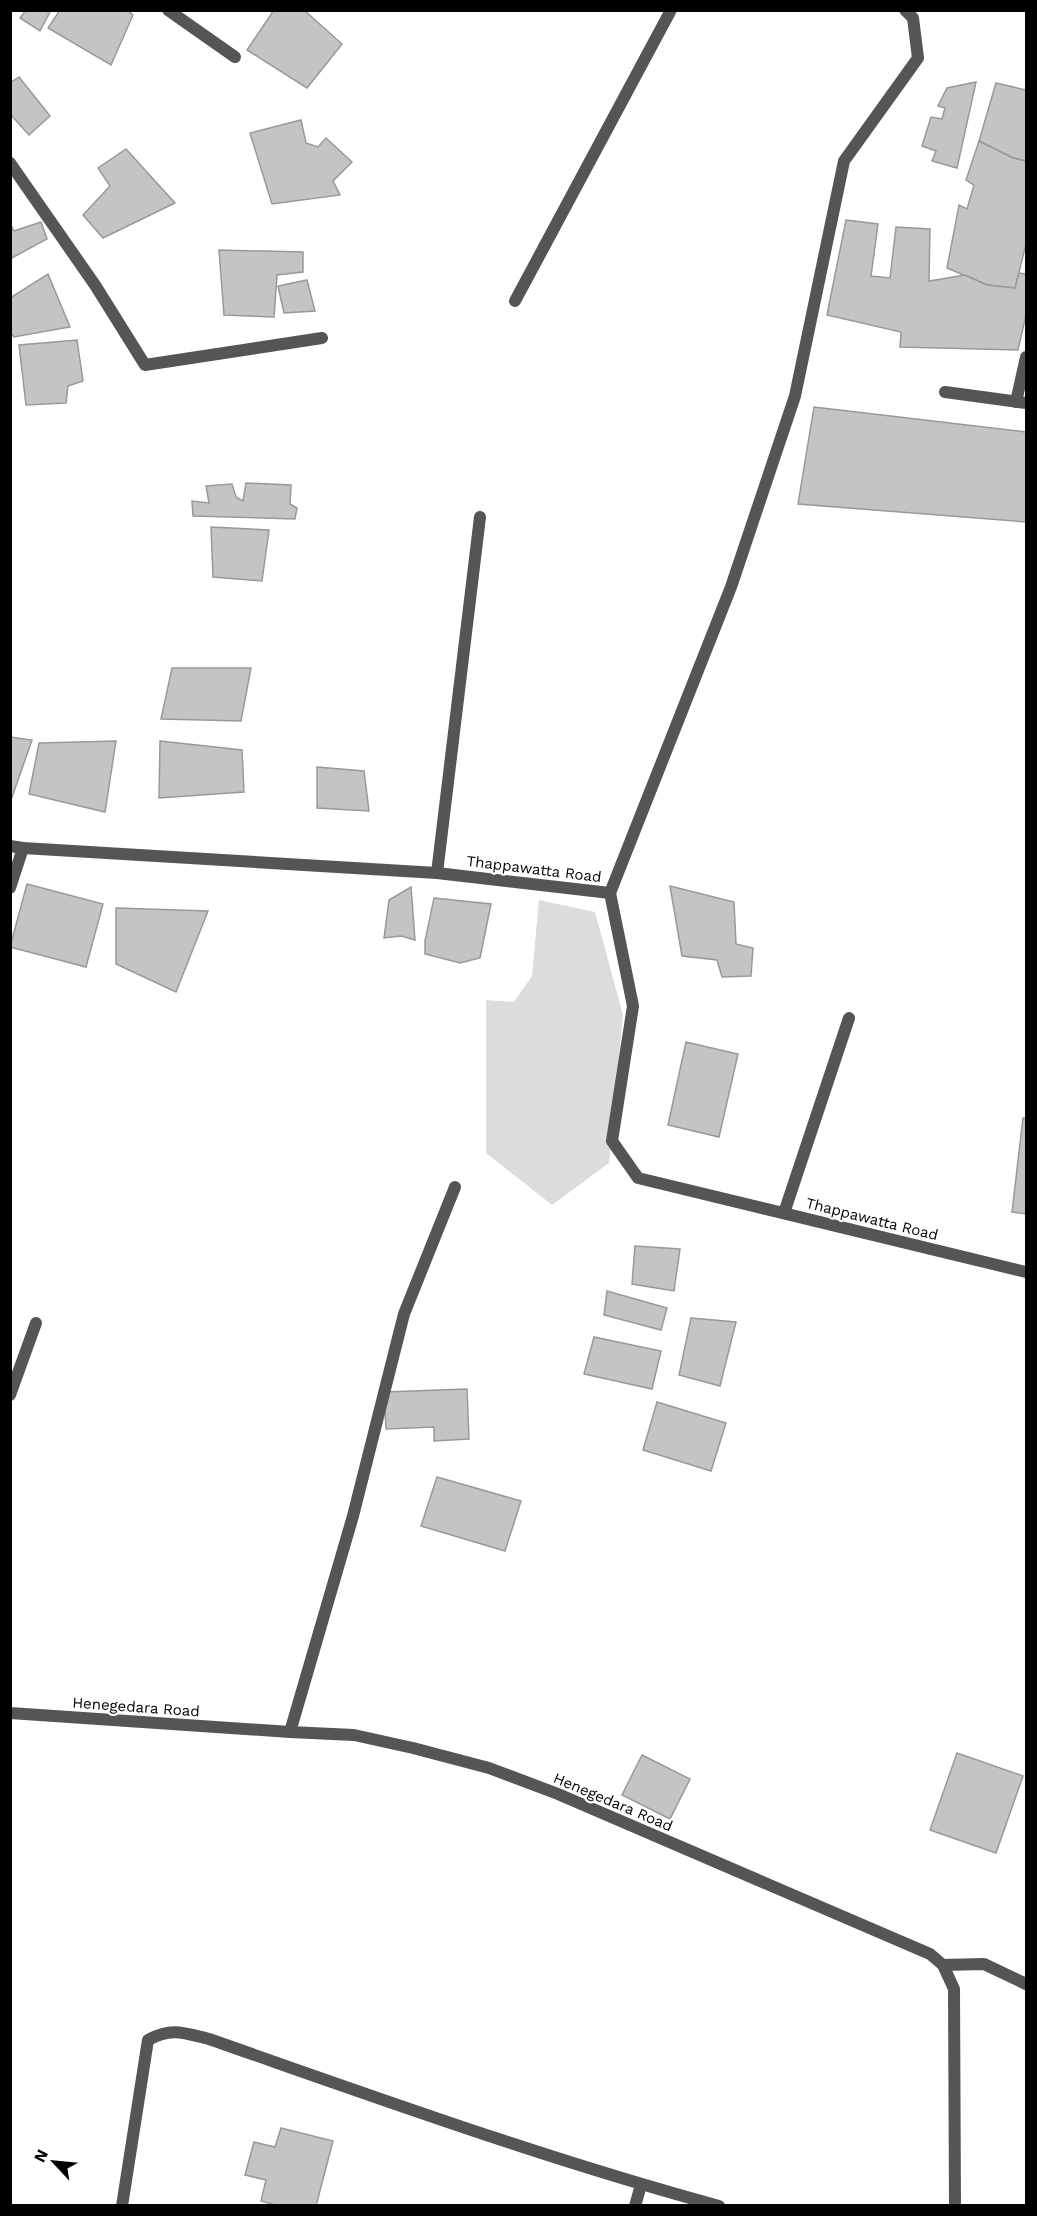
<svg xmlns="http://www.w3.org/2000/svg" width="1037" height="2216" font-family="'Work Sans',sans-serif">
<rect width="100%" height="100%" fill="#fff"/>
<!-- green -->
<path fill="#dcdcdc" d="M 539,900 L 595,912 L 623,1015 L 609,1163 L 552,1205 L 486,1153 L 486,1000 L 514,1002 L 532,976 Z"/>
<!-- building -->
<g fill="#c4c4c4" stroke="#999" stroke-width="1.5">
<path d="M 26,10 L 51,10 L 40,31 L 20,18 Z"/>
<path d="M 60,10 L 127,10 L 133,15 L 111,65 L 48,28 Z"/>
<path d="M 274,10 L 304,10 L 342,44 L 307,88 L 247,50 Z"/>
<path d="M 19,77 L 50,116 L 29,135 L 10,114 L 10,83 Z"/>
<path d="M 976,82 L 957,168 L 932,161 L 936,151 L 922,146 L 931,117 L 942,119 L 945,108 L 938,106 L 947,88 Z"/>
<path d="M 996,83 L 1026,90 L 1026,161 L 1013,158 L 979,141 Z"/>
<path d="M 301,120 L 306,143 L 318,147 L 326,138 L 352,162 L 333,181 L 340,195 L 272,204 L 250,133 Z"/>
<path d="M 979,141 L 1013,158 L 1026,161 L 1026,244 L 1015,288 L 987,285 L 947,268 L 959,205 L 967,209 L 974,185 L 966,180 Z"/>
<path d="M 126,149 L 175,203 L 103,238 L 83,215 L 110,186 L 98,168 Z"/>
<path d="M 846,220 L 878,224 L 871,276 L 890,278 L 896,227 L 930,229 L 929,281 L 965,275 L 987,285 L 1015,288 L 1019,273 L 1026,274 L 1026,315 L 1018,350 L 900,347 L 901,332 L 827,315 Z"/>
<path d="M 41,222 L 47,239 L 10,259 L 10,224 L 14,231 Z"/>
<path d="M 219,250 L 303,252 L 303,272 L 277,275 L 274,317 L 224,315 Z"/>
<path d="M 48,274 L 70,327 L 14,337 L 10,332 L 10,298 Z"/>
<path d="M 307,280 L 315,311 L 284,313 L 278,286 Z"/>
<path d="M 77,340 L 83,381 L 68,386 L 66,403 L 26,405 L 19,345 Z"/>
<path d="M 814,407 L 1026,432 L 1026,522 L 798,504 Z"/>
<path d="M 246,483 L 291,485 L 290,504 L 297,508 L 295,519 L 193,516 L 192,501 L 209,503 L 206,486 L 232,484 L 236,497 L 243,501 Z"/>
<path d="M 211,527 L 269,530 L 262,581 L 213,577 Z"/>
<path d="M 172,668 L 251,668 L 241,721 L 161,719 Z"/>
<path d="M 10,737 L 32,740 L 11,800 L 10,800 Z"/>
<path d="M 116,741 L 105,812 L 29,794 L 39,743 Z"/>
<path d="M 160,741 L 242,750 L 244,792 L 159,798 Z"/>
<path d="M 317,767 L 364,771 L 369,811 L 317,808 Z"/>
<path d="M 27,884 L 103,904 L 86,967 L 10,947 Z"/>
<path d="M 670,886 L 734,902 L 736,944 L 753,948 L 751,976 L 722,977 L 717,960 L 682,956 Z"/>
<path d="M 411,887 L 415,940 L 401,936 L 384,938 L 389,900 Z"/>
<path d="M 434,898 L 491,904 L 480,958 L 460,963 L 425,954 L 425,941 Z"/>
<path d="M 116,908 L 208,911 L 176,992 L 116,964 Z"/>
<path d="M 686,1042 L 738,1054 L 719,1137 L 668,1125 Z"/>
<path d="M 1023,1118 L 1026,1118 L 1026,1214 L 1012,1212 Z"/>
<path d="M 635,1246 L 680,1249 L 674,1291 L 632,1284 Z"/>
<path d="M 607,1291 L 667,1308 L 661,1330 L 604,1315 Z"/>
<path d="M 691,1318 L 736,1322 L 720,1386 L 679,1375 Z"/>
<path d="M 594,1337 L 661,1351 L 652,1389 L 584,1374 Z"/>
<path d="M 467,1389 L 469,1439 L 434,1441 L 434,1427 L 386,1429 L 384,1392 Z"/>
<path d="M 657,1402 L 726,1423 L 711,1471 L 643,1450 Z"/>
<path d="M 437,1477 L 521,1501 L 505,1551 L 421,1526 Z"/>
<path d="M 957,1753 L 1023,1776 L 996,1853 L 930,1830 Z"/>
<path d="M 642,1755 L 690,1779 L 670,1819 L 622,1795 Z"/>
<path d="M 281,2128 L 333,2141 L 316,2206 L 279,2206 L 261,2201 L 266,2180 L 245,2175 L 254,2142 L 275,2147 Z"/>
</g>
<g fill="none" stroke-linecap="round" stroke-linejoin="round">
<!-- lane -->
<path stroke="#555" stroke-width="12" d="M 168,10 L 235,57"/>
<!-- street -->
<g stroke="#555" stroke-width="12">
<path d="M 10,163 L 95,285 L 145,365 L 322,338"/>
<path d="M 515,301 L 671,10"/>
<path d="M 945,392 L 1026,403"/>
<path d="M 1016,402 L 1026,357"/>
<path d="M 10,846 L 23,848 L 437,873 L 610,893 L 633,1006 L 612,1141 L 638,1178 L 1026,1272"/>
<path d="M 437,873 L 480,517"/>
<path d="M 10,888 L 23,848"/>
<path d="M 610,893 L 731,587 L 795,396 L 844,161 L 918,58 L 913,18 L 905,10"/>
<path d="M 784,1213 L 849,1018"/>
<path d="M 10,1395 L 36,1323"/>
<path d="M 10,1713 L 290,1732 L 354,1735 L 413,1748 L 489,1768 L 558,1794 L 930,1954 L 943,1965 L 954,1989 L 955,2206"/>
<path d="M 290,1732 L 353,1516 L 404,1314 L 455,1187"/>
<path d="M 943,1965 L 984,1964 L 1026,1984"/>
<path d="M 122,2206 L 148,2040 C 172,2027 184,2033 209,2039 C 378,2098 546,2159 719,2206"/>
<path d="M 635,2206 L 641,2185"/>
</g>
</g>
<g text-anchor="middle" stroke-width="4.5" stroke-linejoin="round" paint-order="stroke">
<!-- street labels -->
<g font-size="15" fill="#000" stroke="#fff">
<text transform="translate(534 869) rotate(7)" y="5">Thappawatta Road</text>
<text transform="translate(872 1219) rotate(14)" y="5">Thappawatta Road</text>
<text transform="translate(136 1707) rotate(4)" y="5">Henegedara Road</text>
<text transform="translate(613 1802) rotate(23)" y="5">Henegedara Road</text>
</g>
</g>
<!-- border -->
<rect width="1037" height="2216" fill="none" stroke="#000000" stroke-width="24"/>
<!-- north arrow -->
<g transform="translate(54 2162) rotate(296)" stroke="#ffffff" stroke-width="4.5" paint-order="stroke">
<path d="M0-4.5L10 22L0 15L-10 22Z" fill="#000000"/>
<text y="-9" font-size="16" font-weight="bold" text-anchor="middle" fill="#000000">N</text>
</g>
</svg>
